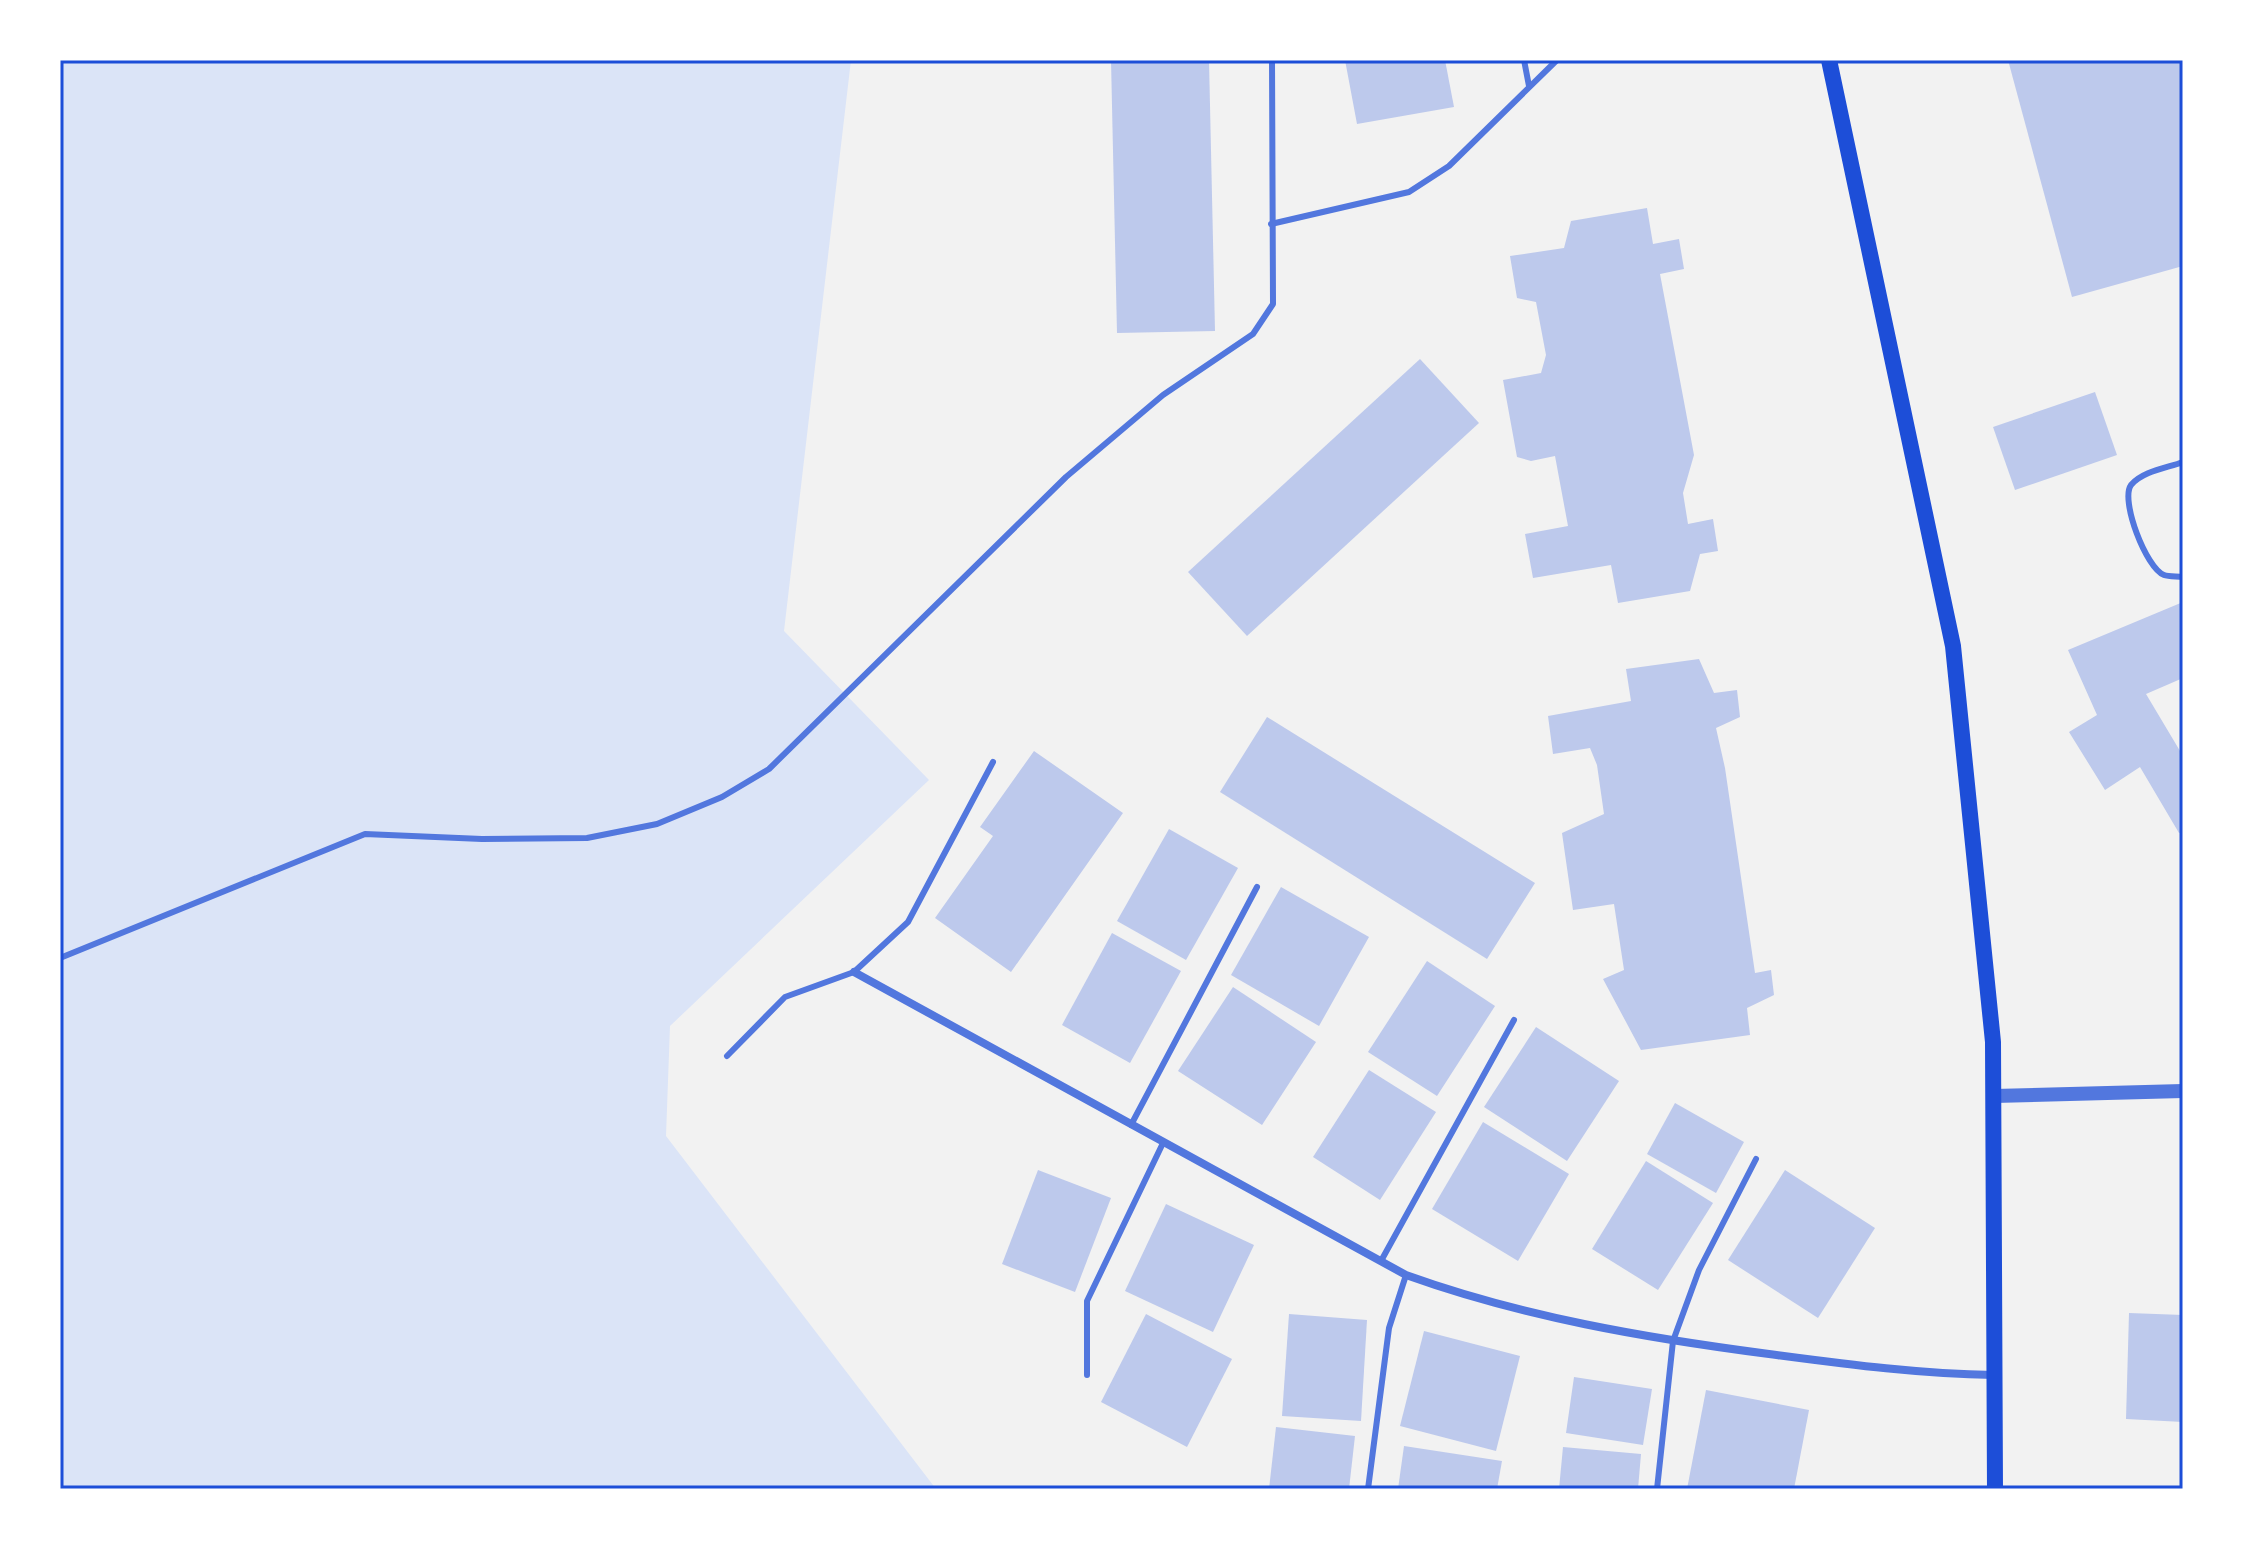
<svg xmlns="http://www.w3.org/2000/svg" width="2243" height="1549" font-family="Ubuntu,sans-serif">
<rect width="100%" height="100%" fill="#f2f2f2"/>
<!-- green -->
<path fill="#dbe4f7" d="M 60,60 L 851,60 L 784,631 L 929,780 L 670,1026 L 666,1136 L 936,1489 L 60,1489 Z"/>
<!-- building -->
<g fill="#bdc9ec">
<path d="M 1111,60 L 1209,60 L 1215,331 L 1117,333 Z"/>
<path d="M 1345,60 L 1445,60 L 1454,107 L 1357,124 Z"/>
<path d="M 2008,60 L 2183,60 L 2183,266 L 2072,297 Z"/>
<path d="M 1647,208 L 1653,244 L 1679,239 L 1684,269 L 1660,274 L 1694,455 L 1683,493 L 1688,524 L 1713,519 L 1718,551 L 1700,554 L 1690,591 L 1618,603 L 1611,565 L 1533,578 L 1525,534 L 1568,526 L 1555,456 L 1531,461 L 1517,457 L 1503,380 L 1541,373 L 1546,355 L 1536,302 L 1517,298 L 1510,256 L 1564,248 L 1571,221 Z"/>
<path d="M 1420,359 L 1479,423 L 1247,636 L 1188,572 Z"/>
<path d="M 2095,392 L 2117,455 L 2015,490 L 1993,427 Z"/>
<path d="M 2183,602 L 2183,678 L 2146,694 L 2183,756 L 2183,832 L 2179,833 L 2140,767 L 2105,790 L 2069,732 L 2097,715 L 2068,650 Z"/>
<path d="M 1699,659 L 1714,693 L 1737,690 L 1740,717 L 1716,728 L 1725,768 L 1755,973 L 1771,970 L 1774,995 L 1747,1008 L 1750,1035 L 1641,1050 L 1603,979 L 1624,970 L 1614,904 L 1573,910 L 1562,833 L 1604,814 L 1597,765 L 1590,748 L 1553,754 L 1548,716 L 1631,701 L 1626,669 Z"/>
<path d="M 1267,717 L 1535,883 L 1487,959 L 1220,792 Z"/>
<path d="M 1034,751 L 1123,813 L 1011,972 L 935,918 L 993,836 L 980,827 Z"/>
<path d="M 1169,829 L 1238,868 L 1186,960 L 1117,921 Z"/>
<path d="M 1281,887 L 1369,937 L 1319,1026 L 1231,975 Z"/>
<path d="M 1112,933 L 1181,971 L 1130,1063 L 1062,1025 Z"/>
<path d="M 1427,961 L 1495,1006 L 1437,1096 L 1368,1052 Z"/>
<path d="M 1233,987 L 1316,1042 L 1262,1125 L 1178,1071 Z"/>
<path d="M 1536,1027 L 1619,1081 L 1567,1161 L 1484,1107 Z"/>
<path d="M 1369,1070 L 1436,1112 L 1380,1200 L 1313,1157 Z"/>
<path d="M 1675,1103 L 1744,1142 L 1716,1193 L 1647,1154 Z"/>
<path d="M 1483,1122 L 1569,1174 L 1518,1261 L 1432,1209 Z"/>
<path d="M 1646,1161 L 1713,1203 L 1658,1290 L 1592,1249 Z"/>
<path d="M 1038,1170 L 1111,1198 L 1075,1292 L 1002,1264 Z"/>
<path d="M 1785,1170 L 1875,1228 L 1818,1318 L 1728,1260 Z"/>
<path d="M 1166,1204 L 1254,1245 L 1213,1332 L 1125,1291 Z"/>
<path d="M 2129,1313 L 2183,1315 L 2183,1422 L 2126,1419 Z"/>
<path d="M 1146,1314 L 1232,1359 L 1187,1447 L 1101,1402 Z"/>
<path d="M 1289,1314 L 1367,1320 L 1361,1421 L 1282,1416 Z"/>
<path d="M 1424,1331 L 1520,1356 L 1496,1451 L 1400,1426 Z"/>
<path d="M 1574,1377 L 1652,1389 L 1643,1445 L 1566,1433 Z"/>
<path d="M 1706,1390 L 1809,1410 L 1794,1489 L 1687,1489 Z"/>
<path d="M 1276,1427 L 1355,1436 L 1349,1489 L 1269,1489 Z"/>
<path d="M 1404,1446 L 1502,1461 L 1497,1489 L 1398,1489 Z"/>
<path d="M 1563,1447 L 1641,1454 L 1638,1489 L 1559,1489 Z"/>
</g>
<g fill="none" stroke-linecap="round" stroke-linejoin="round">
<!-- service -->
<g stroke="#5277de" stroke-width="6">
<path d="M 1524,60 L 1529,86"/>
<path d="M 1271,224 L 1409,192 L 1449,166 L 1557,60"/>
<path d="M 2183,462 C 2167,468 2143,471 2131,485 C 2120,500 2146,568 2164,575 C 2169,577 2178,576 2183,577"/>
<path d="M 60,958 L 365,834 L 482,839 L 587,838 L 657,824 L 722,797 L 769,769 L 1066,477 L 1163,395 L 1253,334 L 1273,304 L 1272,60"/>
<path d="M 727,1056 L 785,997 L 854,972 L 908,922 L 993,762"/>
<path d="M 1131,1125 L 1257,887"/>
<path d="M 1381,1261 L 1514,1020"/>
<path d="M 1087,1375 L 1087,1301 L 1163,1143"/>
<path d="M 1368,1489 L 1389,1328 L 1406,1275"/>
<path d="M 1657,1489 L 1673,1341 L 1699,1270 L 1756,1159"/>
</g>
<!-- minor -->
<path stroke="#5277de" stroke-width="8" d="M 854,972 L 1406,1275 C 1523,1317 1646,1338 1769,1354 C 1845,1364 1918,1374 1994,1375"/>
<!-- tertiary -->
<path stroke="#5277de" stroke-width="14" d="M 1994,1096 L 2183,1091"/>
<!-- secondary -->
<path stroke="#1d4ed8" stroke-width="16" d="M 1829,60 L 1953,646 L 1993,1042 L 1995,1489"/>
</g>
<!-- border -->
<rect width="2243" height="1549" fill="none" stroke="#ffffff" stroke-width="124"/>
<rect x="62" y="62" width="2119" height="1425" fill="none" stroke="#1d4ed8" stroke-width="3"/>
</svg>
